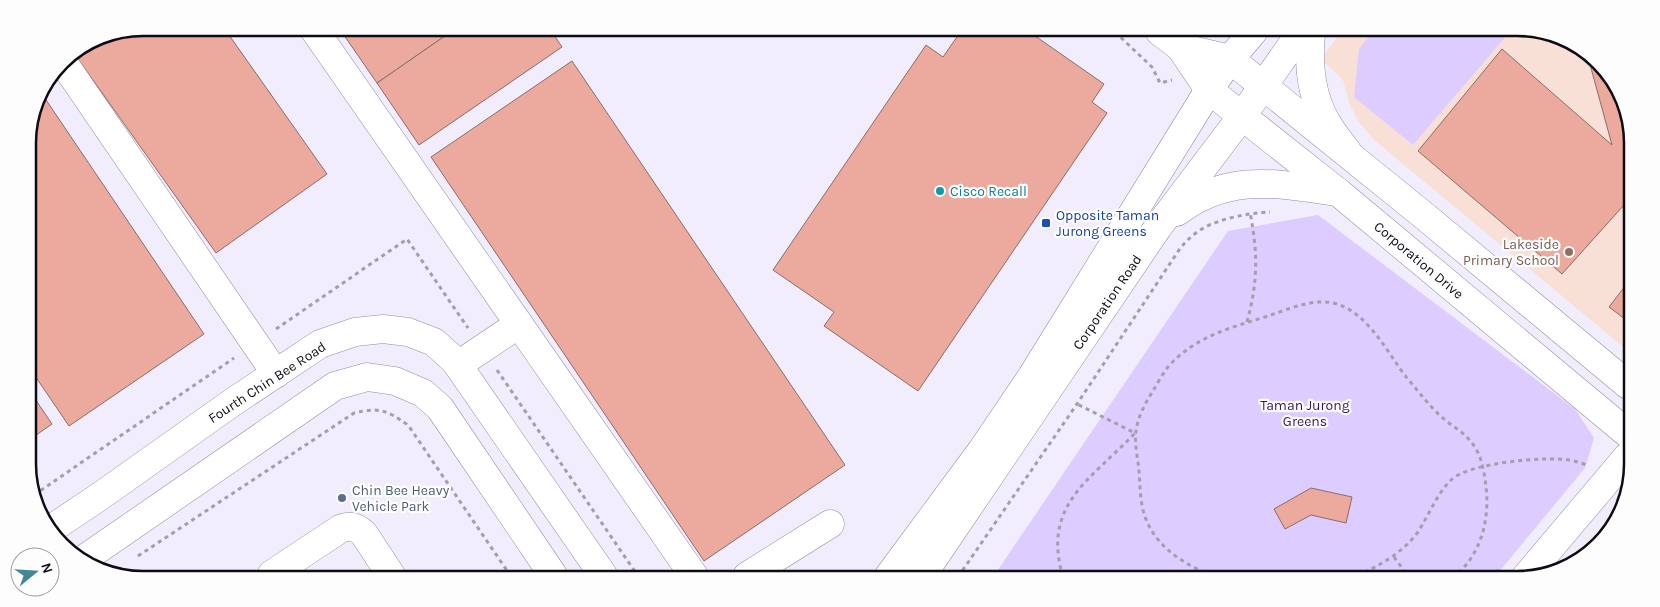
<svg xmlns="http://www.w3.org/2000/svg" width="1660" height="607" font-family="Karla,sans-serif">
<rect width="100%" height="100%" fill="#f2edfd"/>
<!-- education -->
<path fill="#f9e0d7" d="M 1340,33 L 1554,34 L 1604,67 L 1631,128 L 1628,351 L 1374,140 L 1358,121 L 1349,103 L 1343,80 L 1321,59 Z"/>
<!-- green -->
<g fill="#dcf">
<path d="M 1372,33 L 1509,33 L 1413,145 L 1354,97 L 1359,49 Z"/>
<path d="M 1318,215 L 1575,409 L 1594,438 L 1585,468 L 1493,579 L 993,577 L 1228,231 Z"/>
</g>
<!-- building -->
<g fill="#eca99d" stroke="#896d68">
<path d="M 143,28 L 224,28 L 327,174 L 216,253 L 73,52 L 99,36 Z"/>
<path d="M 339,28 L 455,29 L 377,83 Z"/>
<path d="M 455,29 L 550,29 L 562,47 L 419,145 L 377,83 Z"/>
<path d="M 961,31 L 1028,31 L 1104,84 L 1092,102 L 1107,113 L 918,391 L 824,326 L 834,312 L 773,270 L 926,45 L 943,57 Z"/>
<path d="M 1502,49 L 1612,145 L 1588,57 L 1604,67 L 1631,128 L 1630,210 L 1624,205 L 1562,274 L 1418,151 Z"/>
<path d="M 572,61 L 845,465 L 704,561 L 431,157 Z"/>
<path d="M 40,91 L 204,334 L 69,426 L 29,367 L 28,135 Z"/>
<path d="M 1629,281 L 1629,322 L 1609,307 Z"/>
<path d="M 29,390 L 52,424 L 29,440 Z"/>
<path d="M 1311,488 L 1352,497 L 1346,523 L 1311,515 L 1285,529 L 1274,509 Z"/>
</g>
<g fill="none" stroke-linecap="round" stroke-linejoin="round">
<defs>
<g id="minor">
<path d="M 313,28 L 694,576"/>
<path d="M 1160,32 L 1180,47 L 1209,90 L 1338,192 L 1627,433"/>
<path d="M 1180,47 L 1230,59 L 1422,214 L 1628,385"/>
<path d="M 65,65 L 276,374"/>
<path d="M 458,365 L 519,324"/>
<path d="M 51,529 L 99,497 L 233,402 L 320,344 L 355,332 L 383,329 L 408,332 L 434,342 L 455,361 L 603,575"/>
<path d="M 84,559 L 335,386 L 367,377 L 395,381 L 423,393 L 440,408 L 553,575"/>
<path d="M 272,574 L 340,529 C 350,525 356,526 364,534 L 391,575"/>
<path d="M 747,576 L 830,524"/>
<path d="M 1524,579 L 1627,457"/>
</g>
<g id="major">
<path d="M 1311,33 C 1308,64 1310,95 1327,123 C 1333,134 1342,144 1349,154"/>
<path d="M 1177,212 C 1229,172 1278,184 1338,192"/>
<path d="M 888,577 L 982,450 L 1032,376 L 1209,90 L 1230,59 L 1253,32"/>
<path d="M 921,577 L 1158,227 L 1242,116 L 1301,32"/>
</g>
</defs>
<!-- minor casing -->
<use href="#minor" stroke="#938ba3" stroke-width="29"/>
<!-- major casing -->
<use href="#major" stroke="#938ba3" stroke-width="29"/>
<!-- path -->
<g stroke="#a39eac" stroke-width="3" stroke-dasharray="4 4" stroke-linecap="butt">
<path d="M 1115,32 L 1152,67 L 1160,83 L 1172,80"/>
<path d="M 1247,322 C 1258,281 1258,254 1250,212"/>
<path d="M 276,329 L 407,239 L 468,328"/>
<path d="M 497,370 L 638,576"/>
<path d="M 34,495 L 234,358"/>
<path d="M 138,556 L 354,413 C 380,407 386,410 408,425 L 510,575"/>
<path d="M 1394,557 L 1410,579"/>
<path d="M 1581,558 L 1606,529"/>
<path d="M 958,577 L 1077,404 L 1181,247 C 1186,242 1190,237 1196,233 C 1214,219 1248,213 1270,212"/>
<path d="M 1063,577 C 1041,504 1092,479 1135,433 L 1077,404"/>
<path d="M 1220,578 C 1186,567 1152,546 1143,510 C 1140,497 1140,484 1139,471 C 1138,458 1134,444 1136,431 C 1138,417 1145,403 1153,391 C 1157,384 1162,375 1167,368 C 1195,336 1230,328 1268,316 C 1289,309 1315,297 1337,304 C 1369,314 1388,354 1407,378 C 1419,392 1430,407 1444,419 C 1453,427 1464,432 1471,442 C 1480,452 1483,466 1485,479 C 1491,516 1483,554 1452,579"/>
<path d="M 1350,579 C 1375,568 1401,555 1418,532 C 1429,515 1436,495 1451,480 C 1468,463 1544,456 1569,460 C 1575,461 1581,463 1587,465"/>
<path d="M 1492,579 L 1499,570"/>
</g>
<!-- minor -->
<use href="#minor" stroke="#fff" stroke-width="28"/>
<!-- major -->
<use href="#major" stroke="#fff" stroke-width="28"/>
</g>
<!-- markers -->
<circle fill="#0f9aa8" stroke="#fdfdfd" stroke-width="2" cx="940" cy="191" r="5"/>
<rect fill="#1a4fb4" stroke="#fdfdfd" stroke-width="2" x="1041" y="218" width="10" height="10" rx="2.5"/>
<circle fill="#8d6e63" stroke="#fdfdfd" stroke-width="2" cx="1569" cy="252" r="5"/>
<circle fill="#5c6f8a" stroke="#fdfdfd" stroke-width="2" cx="342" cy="498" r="5"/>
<g text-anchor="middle" stroke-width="4.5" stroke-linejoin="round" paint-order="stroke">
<!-- culture labels -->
<g font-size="14" fill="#0d838f" stroke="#fdfdfd" text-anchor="start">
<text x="950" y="196">Cisco Recall</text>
</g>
<!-- transit labels -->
<g font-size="14" fill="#164399" stroke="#fdfdfd" text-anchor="start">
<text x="1056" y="220">Opposite Taman<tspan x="1056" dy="16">Jurong Greens</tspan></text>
</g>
<!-- education labels -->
<g font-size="14" fill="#785e54" stroke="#fdfdfd" text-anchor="end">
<text x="1559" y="249">Lakeside<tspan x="1559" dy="16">Primary School</tspan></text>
</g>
<!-- street labels -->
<g font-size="14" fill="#0e0b14" stroke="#fdfdfd">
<text transform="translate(1419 260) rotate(40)" y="5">Corporation Drive</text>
<text transform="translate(1107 302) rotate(-56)" y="5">Corporation Road</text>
<text transform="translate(267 382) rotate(-33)" y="5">Fourth Chin Bee Road</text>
</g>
<!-- park labels -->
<g font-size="14" fill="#37195a" stroke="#fdfdfd">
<text x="1305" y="410">Taman Jurong<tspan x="1305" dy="16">Greens</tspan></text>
</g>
<!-- service labels -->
<g font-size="14" fill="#4e5e75" stroke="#fdfdfd" text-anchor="start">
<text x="352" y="495">Chin Bee Heavy<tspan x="352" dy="16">Vehicle Park</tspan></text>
</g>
</g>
<!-- crop -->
<path d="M0 0H1660V607H0ZM143 36H1517A107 107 0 0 1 1624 143V464A107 107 0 0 1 1517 571H143A107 107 0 0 1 36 464V143A107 107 0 0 1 143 36Z" fill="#fdfdfd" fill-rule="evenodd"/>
<path fill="none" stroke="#0e0b14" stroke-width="2.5" d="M143 36H1517A107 107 0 0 1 1624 143V464A107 107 0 0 1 1517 571H143A107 107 0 0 1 36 464V143A107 107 0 0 1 143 36Z"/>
<!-- north arrow -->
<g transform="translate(35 572) rotate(72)"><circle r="24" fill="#fdfdfd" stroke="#9d9ca0"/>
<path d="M0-4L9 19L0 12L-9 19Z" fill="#438696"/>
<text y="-8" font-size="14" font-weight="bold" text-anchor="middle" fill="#0e0b14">N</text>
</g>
</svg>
